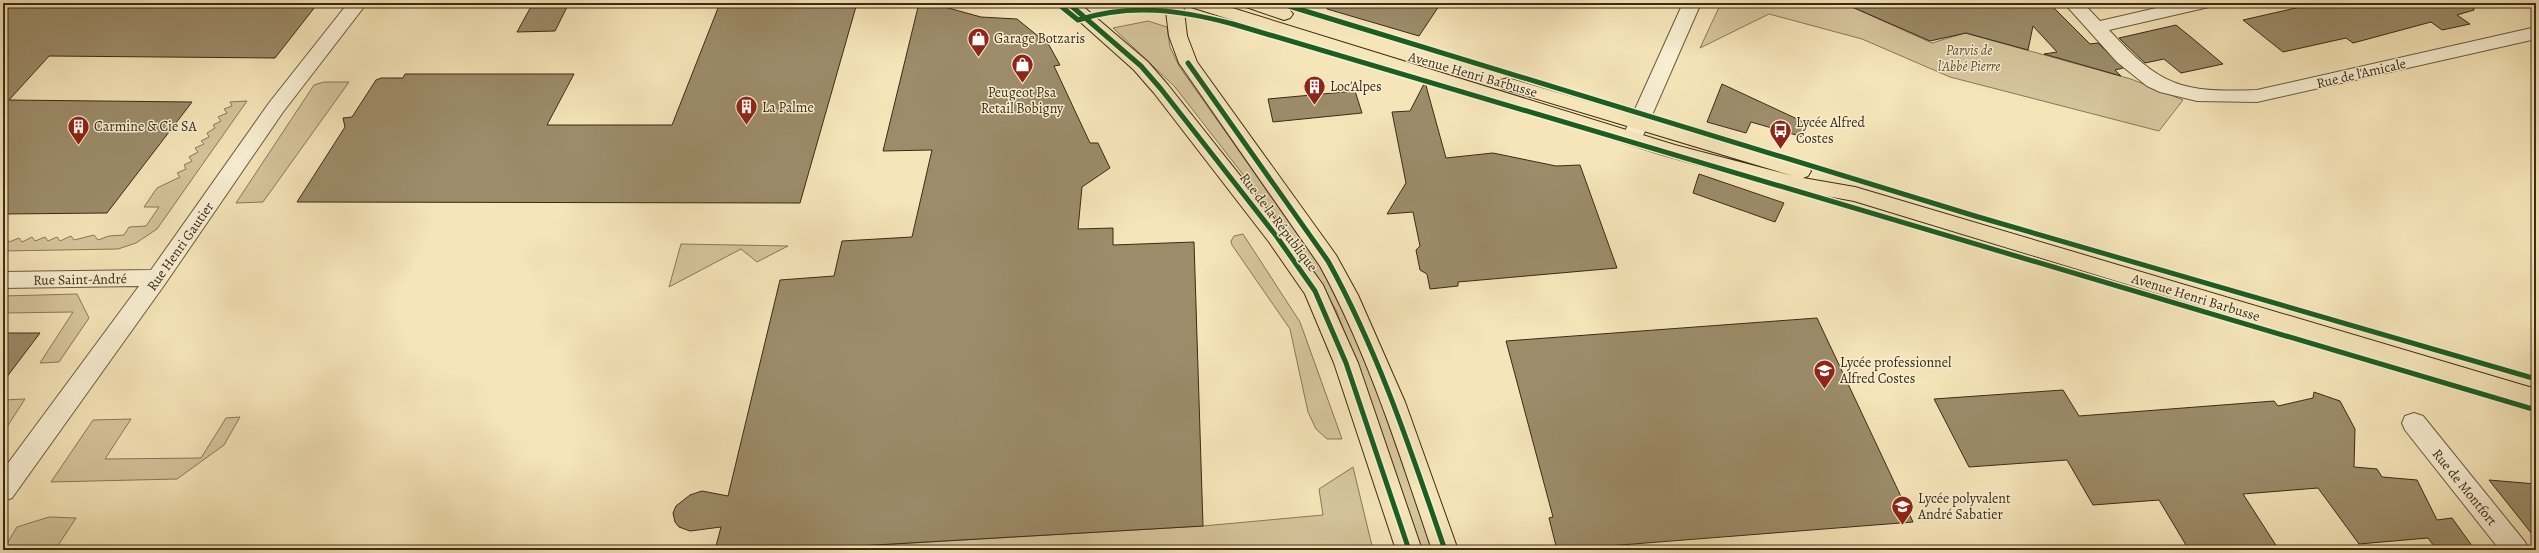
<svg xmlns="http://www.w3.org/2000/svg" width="2539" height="553" font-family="Alegreya,serif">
<rect width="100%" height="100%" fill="#f5e5b9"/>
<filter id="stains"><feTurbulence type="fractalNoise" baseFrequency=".005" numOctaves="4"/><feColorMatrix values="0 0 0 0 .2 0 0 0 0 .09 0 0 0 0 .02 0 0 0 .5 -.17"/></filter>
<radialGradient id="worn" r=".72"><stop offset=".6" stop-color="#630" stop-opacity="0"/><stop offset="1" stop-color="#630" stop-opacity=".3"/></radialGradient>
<!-- green -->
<g fill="#d6c59d" stroke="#897858">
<path d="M 1721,3 L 1843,3 L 1932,43 L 1965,33 L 2131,79 L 2183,100 L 2159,131 L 1950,77 L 1862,39 L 1769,14 L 1700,48 Z"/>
<path d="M 1148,21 L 1167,27 L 1170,47 L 1179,66 L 1327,276 C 1373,362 1402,458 1433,550 L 1422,550 L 1350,346 L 1336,310 L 1313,270 L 1286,230 L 1175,87 L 1113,28 Z"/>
<path d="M 324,82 L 349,82 L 263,202 L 236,203 L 314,85 Z"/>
<path d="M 247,101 L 157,229 L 136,243 L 118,249 L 3,251 L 3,239 L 6,238 L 9,242 L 19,238 L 22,242 L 32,237 L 35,241 L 45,237 L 48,241 L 57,237 L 60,241 L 71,236 L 74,240 L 94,235 L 98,240 L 109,236 L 124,235 L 129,227 L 146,226 L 159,207 L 144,207 L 157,188 L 180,177 L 177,173 L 186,169 L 184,165 L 192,161 L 189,157 L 198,152 L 195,148 L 204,144 L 201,141 L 209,137 L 207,133 L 215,128 L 213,125 L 221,121 L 218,117 L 227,113 L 224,109 L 232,106 L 230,102 Z"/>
<path d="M 1243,234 L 1300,322 L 1342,439 L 1327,439 L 1316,429 L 1308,412 L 1290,329 L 1232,245 L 1231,241 L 1234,236 Z"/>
<path d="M 681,244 L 788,246 L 757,262 L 741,249 L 669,287 Z"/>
<path d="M 77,294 L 89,318 L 59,362 L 40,363 L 73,312 L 3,313 L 3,296 Z"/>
<path d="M 25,399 L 7,427 L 3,419 L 3,400 Z"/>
<path d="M 240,417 L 224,445 L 177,479 L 51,482 L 93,420 L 131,419 L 105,459 L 201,458 L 226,418 Z"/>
<path d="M 1353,467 L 1373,550 L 1331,550 L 1330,547 L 1270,550 L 792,550 L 1203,526 L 1323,515 L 1319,489 Z"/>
<path d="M 49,517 L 76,518 L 55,550 L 3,550 L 17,527 Z"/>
</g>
<!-- building -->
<g fill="#9c8c6a" stroke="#3c2b14">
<path d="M 3,3 L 318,3 L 275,58 L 49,56 L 9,100 L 192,102 L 107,213 L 3,214 Z"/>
<path d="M 533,3 L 569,3 L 555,31 L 517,32 Z"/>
<path d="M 720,3 L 857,3 L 800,203 L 297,202 L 345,127 L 343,118 L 352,117 L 376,80 L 381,78 L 403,78 L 405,74 L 574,74 L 547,125 L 672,125 Z"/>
<path d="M 919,3 L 930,3 L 981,17 L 1017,19 L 1049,45 L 1060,65 L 1054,66 L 1090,143 L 1098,143 L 1110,168 L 1082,187 L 1078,229 L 1113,228 L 1113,245 L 1194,242 L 1203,526 L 789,550 L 715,550 L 721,527 L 690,531 L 679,527 L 675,522 L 673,513 L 676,506 L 690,495 L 702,491 L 728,496 L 780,280 L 834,276 L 842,241 L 912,237 L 932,150 L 883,151 Z"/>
<path d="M 1328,3 L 1441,3 L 1419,36 L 1327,9 Z"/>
<path d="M 1843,3 L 2049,3 L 2090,44 L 2098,43 L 2123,68 L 2115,70 L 2121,76 L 2044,54 L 2057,52 L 2033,26 L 2028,50 L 1966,33 L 1930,41 Z"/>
<path d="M 2318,3 L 2473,3 L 2474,10 L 2457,15 L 2470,24 L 2442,30 L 2431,22 L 2353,43 L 2346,38 L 2283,52 L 2243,20 Z"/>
<path d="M 2176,25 L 2192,38 L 2223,64 L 2181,73 L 2164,59 L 2145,63 L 2119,38 Z"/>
<path d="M 1425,82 L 1446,158 L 1493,153 L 1556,166 L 1580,165 L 1617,268 L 1458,282 L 1458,286 L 1430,289 L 1427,274 L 1420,270 L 1416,250 L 1420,246 L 1413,212 L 1387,214 L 1406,183 L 1392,112 L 1410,111 Z"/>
<path d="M 1722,84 L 1808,124 L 1803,137 L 1751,122 L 1746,133 L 1707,122 Z"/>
<path d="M 1355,91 L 1362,113 L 1273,122 L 1268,99 Z"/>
<path d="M 1699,174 L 1784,203 L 1775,222 L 1693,193 Z"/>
<path d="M 1817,318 L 1913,522 L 1557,550 L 1549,518 L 1553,517 L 1506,341 Z"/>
<path d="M 3,333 L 40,333 L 3,382 Z"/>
<path d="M 2063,390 L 2079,416 L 2274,401 L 2278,406 L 2313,398 L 2314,392 L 2340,401 L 2355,429 L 2354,467 L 2377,469 L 2382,477 L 2417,480 L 2437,520 L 2452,518 L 2475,550 L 2437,550 L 2428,538 L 2359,544 L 2318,488 L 2243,494 L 2279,550 L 2189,550 L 2159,500 L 2093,505 L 2067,460 L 1969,467 L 1934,399 Z"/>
<path d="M 2489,480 L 2536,484 L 2536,539 Z"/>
</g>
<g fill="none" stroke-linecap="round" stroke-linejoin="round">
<defs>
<g id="minor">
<path d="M 348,3 L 367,3 L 283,112 L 165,284 L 12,498 L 3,501 L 3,470 L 139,286 L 3,288 L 3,272 L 151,270 L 269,103 Z"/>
<path d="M 1683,3 L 1701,3 L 1642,138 L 1639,143 L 1632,145 L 1625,143 L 1622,138 Z"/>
<path d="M 2064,3 L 2083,3 L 2100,21 L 2178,3 L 2212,3 L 2209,7 L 2109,30 C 2160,86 2181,93 2257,90 L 2536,27 L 2536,39 L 2257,102 L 2197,101 L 2160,92 L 2147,86 L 2117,62 Z"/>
<path d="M 2414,413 L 2423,416 L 2525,542 L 2529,550 L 2500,550 L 2405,430 L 2402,423 L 2405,416 Z"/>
</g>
<g id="major">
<path d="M 1059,3 L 1079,3 L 1148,62 L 1168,85 L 1285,232 L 1323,285 L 1358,363 L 1422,550 L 1396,550 L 1334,363 L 1305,294 L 1269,242 L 1154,93 L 1134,70 Z"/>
<path d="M 1165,3 L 1183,3 L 1187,36 L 1197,62 L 1336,255 L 1358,295 L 1405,402 L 1458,550 L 1432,550 C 1399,453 1369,356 1320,266 L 1179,63 L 1169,36 Z"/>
<path d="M 1188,3 L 1216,3 L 1675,145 L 1793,176 L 1501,88 L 1498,84 L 1501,80 L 1508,78 L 1808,166 L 1811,171 L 1808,176 L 1803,178 L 1855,187 L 2536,389 L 2536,409 L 1854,201 L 1782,188 L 1663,155 L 1191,7 Z"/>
<path d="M 1243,3 C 1258,3 1284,0 1293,14 L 1290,18 L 1284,20 L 1246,7 Z"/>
</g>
</defs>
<!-- minor casing -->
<use href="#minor" stroke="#6a5a3d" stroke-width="2"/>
<!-- major casing -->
<use href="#major" stroke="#3c2b14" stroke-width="2"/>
<!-- minor -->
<use href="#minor" fill="#f8eed2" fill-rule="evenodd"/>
<!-- major -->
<use href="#major" fill="#f5e5b9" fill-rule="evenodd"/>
<defs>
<g id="cycleway">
<path d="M 1057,3 L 1078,20 C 1131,3 1180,10 1233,24 L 2536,410"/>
<path d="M 1068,3 L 1141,66 L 1161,89 L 1277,237 L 1315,291 L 1346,363 L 1409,550"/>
<path d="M 1279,3 L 1975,216 L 2536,379"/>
<path d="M 1188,63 L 1328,261 C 1379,353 1411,451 1445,550"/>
</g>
</defs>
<!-- cycleway casing -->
<use href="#cycleway" stroke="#f8eed2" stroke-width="8"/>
<!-- cycleway -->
<use href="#cycleway" stroke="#1b5e20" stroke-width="5"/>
</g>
<!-- icons -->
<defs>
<symbol id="shop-pin" viewBox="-11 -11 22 30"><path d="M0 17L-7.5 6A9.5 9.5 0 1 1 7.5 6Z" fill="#8f2418" stroke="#f8eed2"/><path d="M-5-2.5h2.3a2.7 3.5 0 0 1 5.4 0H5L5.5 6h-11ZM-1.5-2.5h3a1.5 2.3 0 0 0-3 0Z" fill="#fff"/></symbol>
<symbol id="building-pin" viewBox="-11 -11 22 30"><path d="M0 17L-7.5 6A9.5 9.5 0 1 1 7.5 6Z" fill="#8f2418" stroke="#f8eed2"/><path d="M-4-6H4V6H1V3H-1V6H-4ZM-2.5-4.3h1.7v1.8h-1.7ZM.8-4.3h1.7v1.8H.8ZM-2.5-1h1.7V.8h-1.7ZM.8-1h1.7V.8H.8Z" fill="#fff"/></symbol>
<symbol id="bus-pin" viewBox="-11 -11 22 30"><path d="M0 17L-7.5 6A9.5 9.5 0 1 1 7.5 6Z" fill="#8f2418" stroke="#f8eed2"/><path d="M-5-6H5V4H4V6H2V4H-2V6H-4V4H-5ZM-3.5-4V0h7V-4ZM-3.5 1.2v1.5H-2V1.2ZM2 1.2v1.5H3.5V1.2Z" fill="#fff"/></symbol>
<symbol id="school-pin" viewBox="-11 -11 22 30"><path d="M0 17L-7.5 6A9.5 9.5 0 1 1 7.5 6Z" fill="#8f2418" stroke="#f8eed2"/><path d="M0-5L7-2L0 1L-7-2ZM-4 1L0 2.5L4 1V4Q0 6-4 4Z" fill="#fff"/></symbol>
</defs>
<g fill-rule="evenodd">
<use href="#shop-pin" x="966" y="26" width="25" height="34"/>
<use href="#shop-pin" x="1010" y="52" width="25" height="34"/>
<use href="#building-pin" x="1302" y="74" width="25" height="34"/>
<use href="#building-pin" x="734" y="94" width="25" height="34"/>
<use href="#building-pin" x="66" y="114" width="25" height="34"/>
<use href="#bus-pin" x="1768" y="118" width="25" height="34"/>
<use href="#school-pin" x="1812" y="358" width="25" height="34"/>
<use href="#school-pin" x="1890" y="494" width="25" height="34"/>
</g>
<g text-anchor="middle" stroke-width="3" stroke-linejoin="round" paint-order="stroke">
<!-- poi labels -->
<g font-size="14" fill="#3c2b14" stroke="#f8eed2" text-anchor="start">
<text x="994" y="43">Garage Botzaris</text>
<text x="1330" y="91">Loc'Alpes</text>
<text x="1022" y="97" text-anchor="middle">Peugeot Psa<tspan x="1022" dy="16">Retail Bobigny</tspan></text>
<text x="762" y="112">La Palme</text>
<text x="1796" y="127">Lycée Alfred<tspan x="1796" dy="16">Costes</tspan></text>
<text x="94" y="131">Carmine &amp; Cie SA</text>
<text x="1840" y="367">Lycée professionnel<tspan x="1840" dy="16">Alfred Costes</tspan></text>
<text x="1918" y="503">Lycée polyvalent<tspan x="1918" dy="16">André Sabatier</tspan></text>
</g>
<!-- park labels -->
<g font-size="14" font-style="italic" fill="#625236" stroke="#f8eed2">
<text x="1969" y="55">Parvis de<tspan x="1969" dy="16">l'Abbé Pierre</tspan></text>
</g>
<!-- street labels -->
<g font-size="14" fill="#3c2b14" stroke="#f8eed2">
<text transform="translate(2361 73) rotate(-13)" y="5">Rue de l'Amicale</text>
<text transform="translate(1473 74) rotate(16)" y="5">Avenue Henri Barbusse</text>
<text transform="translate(1279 222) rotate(53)" y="5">Rue de la République</text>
<text transform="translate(180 246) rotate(-55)" y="5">Rue Henri Gautier</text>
<text transform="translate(80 279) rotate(-1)" y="5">Rue Saint-André</text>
<text transform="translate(2196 297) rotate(17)" y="5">Avenue Henri Barbusse</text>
<text transform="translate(2465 487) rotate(51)" y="5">Rue de Montfort</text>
</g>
</g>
<!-- margin -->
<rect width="2539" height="553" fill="none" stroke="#f5e5b9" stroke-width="16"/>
<rect x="4" y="4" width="2531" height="545" fill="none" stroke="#3c2b14" stroke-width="2"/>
<rect x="8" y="8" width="2523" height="537" fill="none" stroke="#3c2b14"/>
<rect width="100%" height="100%" filter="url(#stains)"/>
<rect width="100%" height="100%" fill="url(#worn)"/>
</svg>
